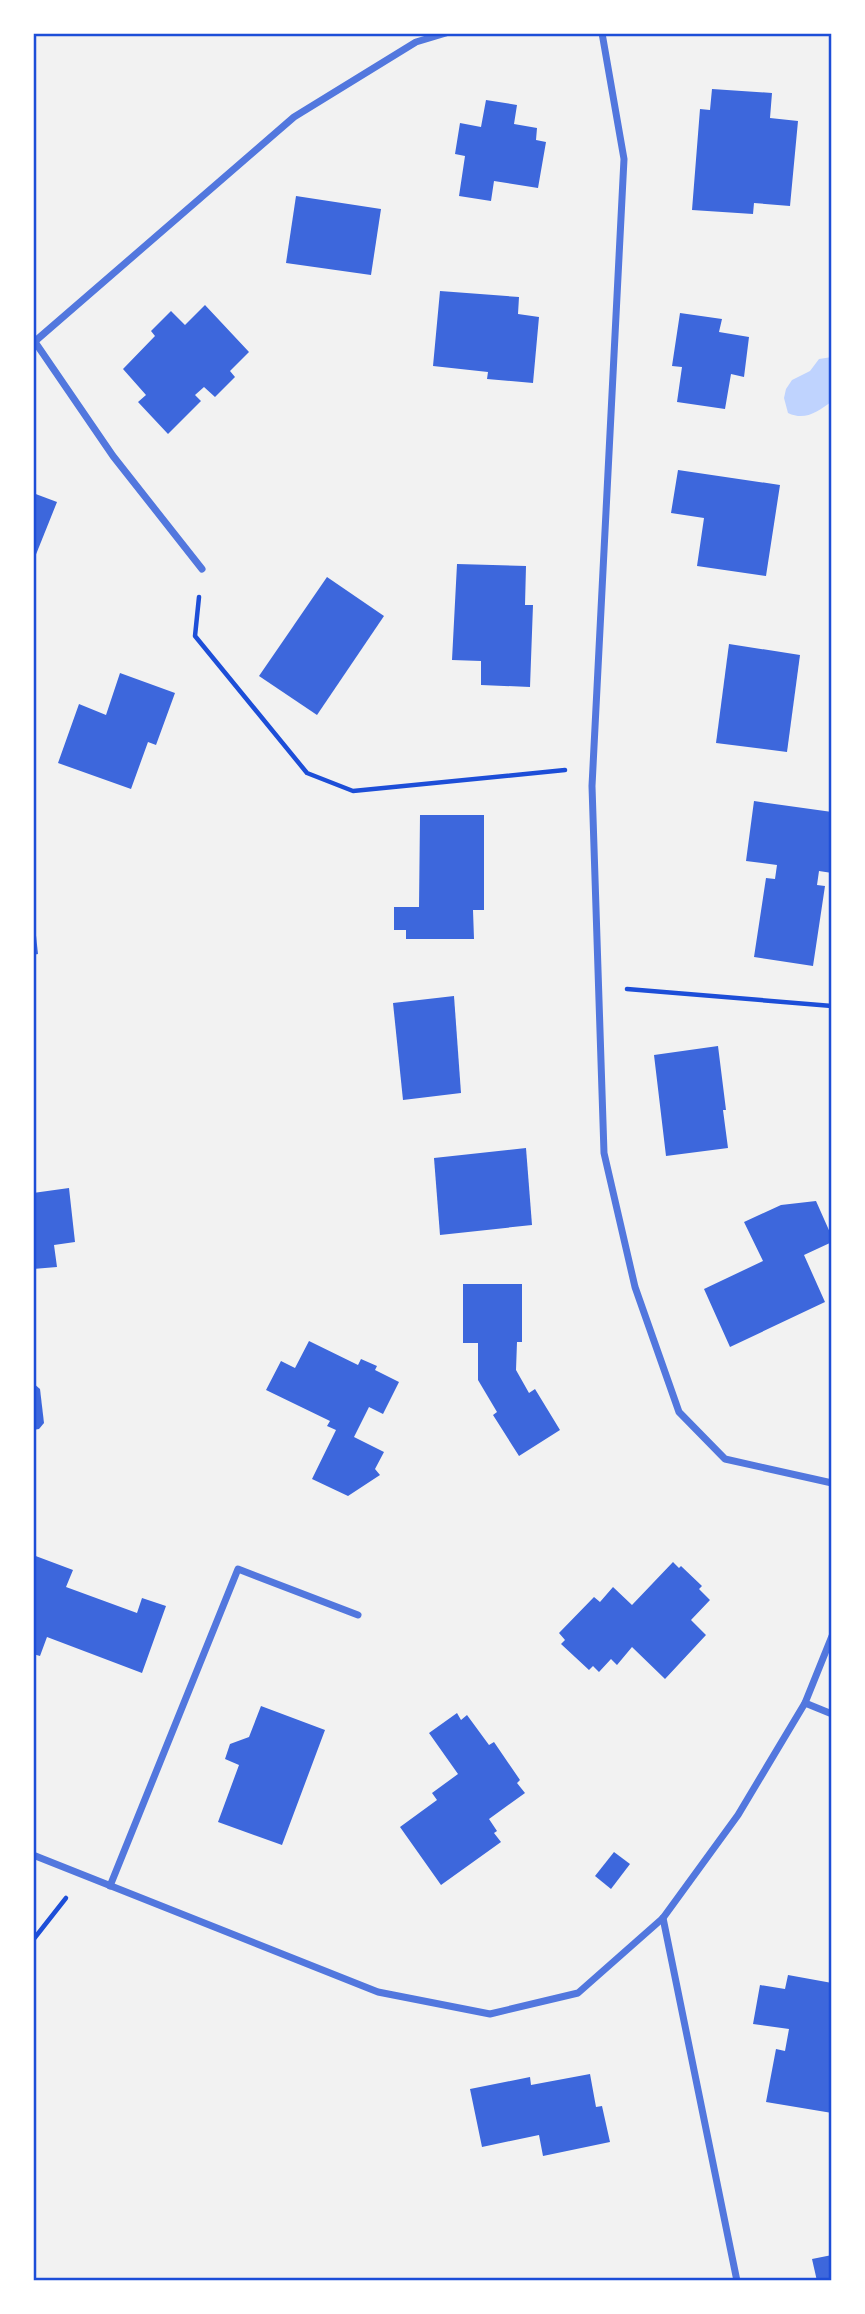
<svg xmlns="http://www.w3.org/2000/svg" width="865" height="2314" font-family="Montserrat,sans-serif">
<rect width="100%" height="100%" fill="#f2f2f2"/>
<!-- water -->
<path fill="#bfd3fe" d="M 832,357 L 831,402 C 817,412 805,421 788,413 L 784,398 L 786,389 L 792,380 L 810,371 L 819,359 Z"/>
<!-- building -->
<g fill="#3d67dc">
<path d="M 712,89 L 772,93 L 770,118 L 798,121 L 790,206 L 754,203 L 753,214 L 692,210 L 700,109 L 710,110 Z"/>
<path d="M 486,100 L 517,105 L 514,124 L 537,128 L 536,140 L 546,142 L 538,188 L 494,181 L 491,201 L 459,196 L 465,156 L 455,154 L 460,123 L 481,127 Z"/>
<path d="M 296,196 L 381,209 L 371,275 L 286,263 Z"/>
<path d="M 440,291 L 519,297 L 518,314 L 539,317 L 533,383 L 487,379 L 488,372 L 433,366 Z"/>
<path d="M 205,305 L 249,352 L 230,371 L 235,377 L 215,397 L 204,387 L 195,395 L 201,401 L 168,434 L 138,402 L 146,395 L 123,369 L 155,336 L 151,331 L 171,311 L 185,325 Z"/>
<path d="M 680,313 L 722,319 L 719,332 L 749,337 L 744,377 L 731,374 L 725,409 L 677,402 L 682,367 L 672,366 Z"/>
<path d="M 678,470 L 780,485 L 766,576 L 697,566 L 704,518 L 671,513 Z"/>
<path d="M 33,493 L 57,502 L 33,562 Z"/>
<path d="M 457,564 L 526,566 L 525,605 L 533,605 L 530,687 L 481,685 L 481,661 L 452,660 Z"/>
<path d="M 327,577 L 384,616 L 317,715 L 259,676 Z"/>
<path d="M 729,644 L 800,655 L 787,752 L 716,743 Z"/>
<path d="M 120,673 L 175,693 L 156,745 L 148,742 L 131,789 L 58,763 L 79,704 L 106,715 Z"/>
<path d="M 754,801 L 832,812 L 832,873 L 819,871 L 817,885 L 825,886 L 813,966 L 754,957 L 766,878 L 775,879 L 777,865 L 746,861 Z"/>
<path d="M 420,815 L 484,815 L 484,910 L 473,910 L 474,939 L 406,939 L 406,930 L 394,930 L 394,907 L 419,907 Z"/>
<path d="M 33,926 L 35,926 L 38,954 L 33,955 Z"/>
<path d="M 454,996 L 461,1093 L 403,1100 L 393,1003 Z"/>
<path d="M 718,1046 L 726,1110 L 723,1110 L 728,1148 L 666,1156 L 654,1055 Z"/>
<path d="M 526,1148 L 532,1225 L 440,1235 L 434,1158 Z"/>
<path d="M 69,1188 L 75,1242 L 54,1245 L 57,1267 L 33,1269 L 33,1193 Z"/>
<path d="M 816,1201 L 832,1237 L 832,1242 L 804,1255 L 825,1302 L 730,1347 L 704,1289 L 763,1261 L 744,1222 L 781,1205 Z"/>
<path d="M 463,1284 L 522,1284 L 522,1342 L 517,1342 L 516,1370 L 529,1393 L 535,1389 L 560,1430 L 519,1456 L 493,1415 L 497,1412 L 478,1380 L 478,1343 L 463,1343 Z"/>
<path d="M 309,1341 L 358,1365 L 361,1359 L 377,1366 L 375,1370 L 399,1382 L 383,1414 L 369,1407 L 354,1437 L 384,1452 L 375,1469 L 380,1475 L 348,1496 L 312,1479 L 336,1430 L 327,1426 L 330,1421 L 266,1390 L 281,1361 L 295,1368 Z"/>
<path d="M 33,1383 L 40,1389 L 44,1423 L 39,1429 L 33,1430 Z"/>
<path d="M 33,1555 L 73,1570 L 66,1587 L 137,1613 L 142,1598 L 166,1606 L 142,1673 L 47,1637 L 40,1656 L 33,1654 Z"/>
<path d="M 673,1562 L 679,1568 L 681,1566 L 702,1586 L 699,1589 L 710,1600 L 691,1620 L 706,1635 L 665,1679 L 632,1647 L 617,1665 L 611,1659 L 599,1672 L 593,1666 L 589,1670 L 561,1644 L 565,1640 L 559,1633 L 594,1597 L 600,1602 L 613,1587 L 632,1605 Z"/>
<path d="M 261,1706 L 325,1730 L 282,1845 L 218,1822 L 239,1765 L 225,1759 L 230,1744 L 249,1737 Z"/>
<path d="M 457,1713 L 461,1720 L 467,1715 L 489,1745 L 494,1742 L 520,1780 L 517,1783 L 525,1793 L 489,1819 L 497,1831 L 494,1833 L 501,1842 L 441,1885 L 400,1827 L 437,1800 L 432,1793 L 458,1774 L 429,1733 Z"/>
<path d="M 614,1852 L 630,1864 L 611,1889 L 595,1876 Z"/>
<path d="M 788,1975 L 832,1983 L 832,2113 L 766,2102 L 776,2049 L 785,2051 L 789,2029 L 753,2024 L 760,1985 L 785,1989 Z"/>
<path d="M 590,2074 L 596,2107 L 602,2106 L 610,2142 L 543,2156 L 539,2135 L 482,2147 L 470,2089 L 530,2077 L 531,2085 Z"/>
<path d="M 832,2255 L 832,2281 L 817,2281 L 812,2259 Z"/>
</g>
<g fill="none" stroke-linecap="round" stroke-linejoin="round">
<!-- path -->
<g stroke="#1d4ed8" stroke-width="4.5">
<path d="M 199,597 L 195,636 L 307,773 L 353,791 L 565,770"/>
<path d="M 627,989 L 832,1006"/>
<path d="M 33,1940 L 66,1898"/>
</g>
<!-- minor -->
<g stroke="#5277de" stroke-width="7">
<path d="M 602,33 L 624,159 L 592,786 L 604,1153 L 635,1287 L 679,1412 L 725,1459 L 832,1483"/>
<path d="M 35,342 L 113,456 L 202,569"/>
<path d="M 33,343 L 294,117 L 416,42 L 446,33"/>
<path d="M 805,1703 L 832,1714"/>
<path d="M 33,1855 L 378,1992 L 490,2014 L 578,1993 L 663,1918 L 738,1815 L 805,1703 L 832,1636"/>
<path d="M 110,1886 L 238,1569 L 358,1615"/>
<path d="M 663,1918 L 737,2281"/>
</g>
</g>
<!-- border -->
<rect width="865" height="2314" fill="none" stroke="#ffffff" stroke-width="70"/>
<rect x="35" y="35" width="795" height="2244" fill="none" stroke="#1d4ed8" stroke-width="2.5"/>
</svg>
